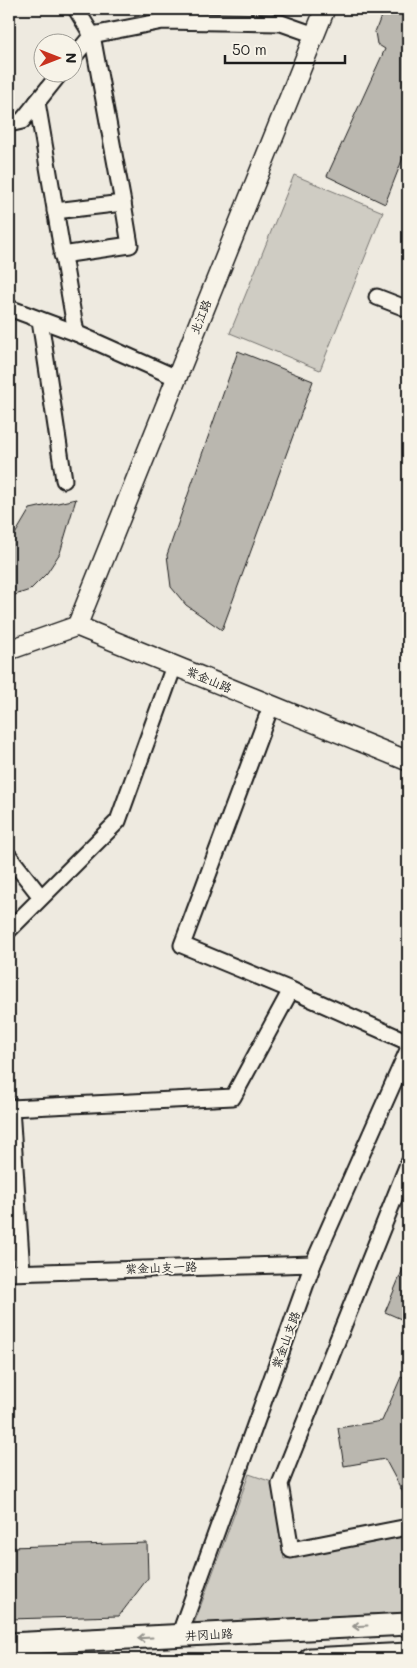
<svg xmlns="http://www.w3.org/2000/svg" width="417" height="1668" font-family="Mali,'LXGW WenKai TC',sans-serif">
<rect width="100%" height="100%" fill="#eeeae0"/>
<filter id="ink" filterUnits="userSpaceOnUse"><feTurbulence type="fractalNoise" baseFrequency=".02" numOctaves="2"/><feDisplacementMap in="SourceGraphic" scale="10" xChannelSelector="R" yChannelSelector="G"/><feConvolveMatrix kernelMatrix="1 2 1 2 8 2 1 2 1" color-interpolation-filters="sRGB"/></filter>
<g filter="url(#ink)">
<!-- green -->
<g fill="#cfccc3" stroke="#767470">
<path d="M 294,175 L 383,212 L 320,370 L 230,333 Z"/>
<path d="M 249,1474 L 272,1482 L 284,1559 L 408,1536 L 408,1612 L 194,1624 Z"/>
</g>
<!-- building -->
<g fill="#bab7af" stroke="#1c1c1c">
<path d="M 384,9 L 408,9 L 408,145 L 385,204 L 327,176 L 385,49 L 377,44 L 375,32 Z"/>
<path d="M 238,351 L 313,381 L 222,630 L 186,605 L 171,587 L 167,555 Z"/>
<path d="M 76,499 L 60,553 L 47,573 L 30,590 L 9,597 L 9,538 L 14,536 L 30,509 Z"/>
<path d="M 408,1257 L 408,1322 L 385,1312 Z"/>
<path d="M 401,1377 L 408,1380 L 408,1499 L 407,1500 L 385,1459 L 344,1466 L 338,1428 L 382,1421 Z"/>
<path d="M 147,1543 L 148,1578 L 119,1616 L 9,1619 L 9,1547 Z"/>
</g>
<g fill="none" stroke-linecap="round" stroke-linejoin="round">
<defs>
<g id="minor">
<path d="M 72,59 L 92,35 L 163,21 L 281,23 L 315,35"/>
<path d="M 37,102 L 76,333 L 177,378"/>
<path d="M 9,124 L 22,121 L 61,72"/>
<path d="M 55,211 L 123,203 L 92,35 L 76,9"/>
<path d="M 62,255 L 130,245 L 123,203"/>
<path d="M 377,297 L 408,309"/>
<path d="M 9,308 L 76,333"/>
<path d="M 40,320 L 64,480"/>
<path d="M 271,706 L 182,945 L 291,990"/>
<path d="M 9,856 L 41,897"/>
<path d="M 9,930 L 118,821 L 174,666"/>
<path d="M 9,1106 L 11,1108 L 22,1272"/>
<path d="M 11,1108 L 233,1097 L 291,990 L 408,1042"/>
<path d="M 408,1164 L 280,1484 L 291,1550 L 408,1527"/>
<path d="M 9,1273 L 313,1264"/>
<path d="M 179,1636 L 313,1264 L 408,1050"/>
</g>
<g id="tertiary">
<path d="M 77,626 L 325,9"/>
<path d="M 9,650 L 77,626 L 408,761"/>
</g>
<g id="secondary">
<path d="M 9,1644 L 408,1624"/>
<path d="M 310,1659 L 408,1654"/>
</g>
</defs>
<!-- minor casing -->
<use href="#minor" stroke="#1c1c1c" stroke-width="19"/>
<!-- tertiary casing -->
<use href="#tertiary" stroke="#1c1c1c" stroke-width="22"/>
<!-- secondary casing -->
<use href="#secondary" stroke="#1c1c1c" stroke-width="25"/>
<!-- minor -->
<use href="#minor" stroke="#f7f3e8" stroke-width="15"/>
<!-- tertiary -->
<use href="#tertiary" stroke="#f7f3e8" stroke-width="19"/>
<!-- secondary -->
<use href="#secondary" stroke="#f7f3e8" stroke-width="21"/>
</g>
<!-- one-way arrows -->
<defs><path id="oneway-shaft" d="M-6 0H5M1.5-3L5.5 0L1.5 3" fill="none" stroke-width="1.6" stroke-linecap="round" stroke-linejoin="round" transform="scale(1.25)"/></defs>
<g stroke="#94928c">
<use href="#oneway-shaft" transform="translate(360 1626) rotate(177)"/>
<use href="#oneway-shaft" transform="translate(145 1638) rotate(177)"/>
</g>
</g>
<g text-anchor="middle" stroke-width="4" stroke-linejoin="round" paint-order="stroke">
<!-- street labels -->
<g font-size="12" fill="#1c1c1c" stroke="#f7f3e8">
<text transform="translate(201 317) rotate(-68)" y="4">北江路</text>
<text transform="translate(209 680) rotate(23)" y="4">紫金山路</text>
<text transform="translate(161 1268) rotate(-2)" y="4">紫金山支一路</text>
<text transform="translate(286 1340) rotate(-70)" y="4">紫金山支路</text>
<text transform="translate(209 1635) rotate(-3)" y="4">井冈山路</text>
</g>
</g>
<!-- margin -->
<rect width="417" height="1668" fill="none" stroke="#f7f3e8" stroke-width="30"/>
<rect x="15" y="15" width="387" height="1638" fill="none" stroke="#1c1c1c" stroke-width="2" filter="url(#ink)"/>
<!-- north arrow -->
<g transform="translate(58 58) rotate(90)"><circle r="24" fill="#f7f3e8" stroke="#9f9d96"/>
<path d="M0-4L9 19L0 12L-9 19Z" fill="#c8321e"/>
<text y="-8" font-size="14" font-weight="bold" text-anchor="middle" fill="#1c1c1c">N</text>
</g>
<!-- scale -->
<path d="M225 55v8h120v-8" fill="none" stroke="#1c1c1c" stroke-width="2.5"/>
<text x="232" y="55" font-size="15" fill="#1c1c1c" stroke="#f7f3e8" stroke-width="4" paint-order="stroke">50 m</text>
</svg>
